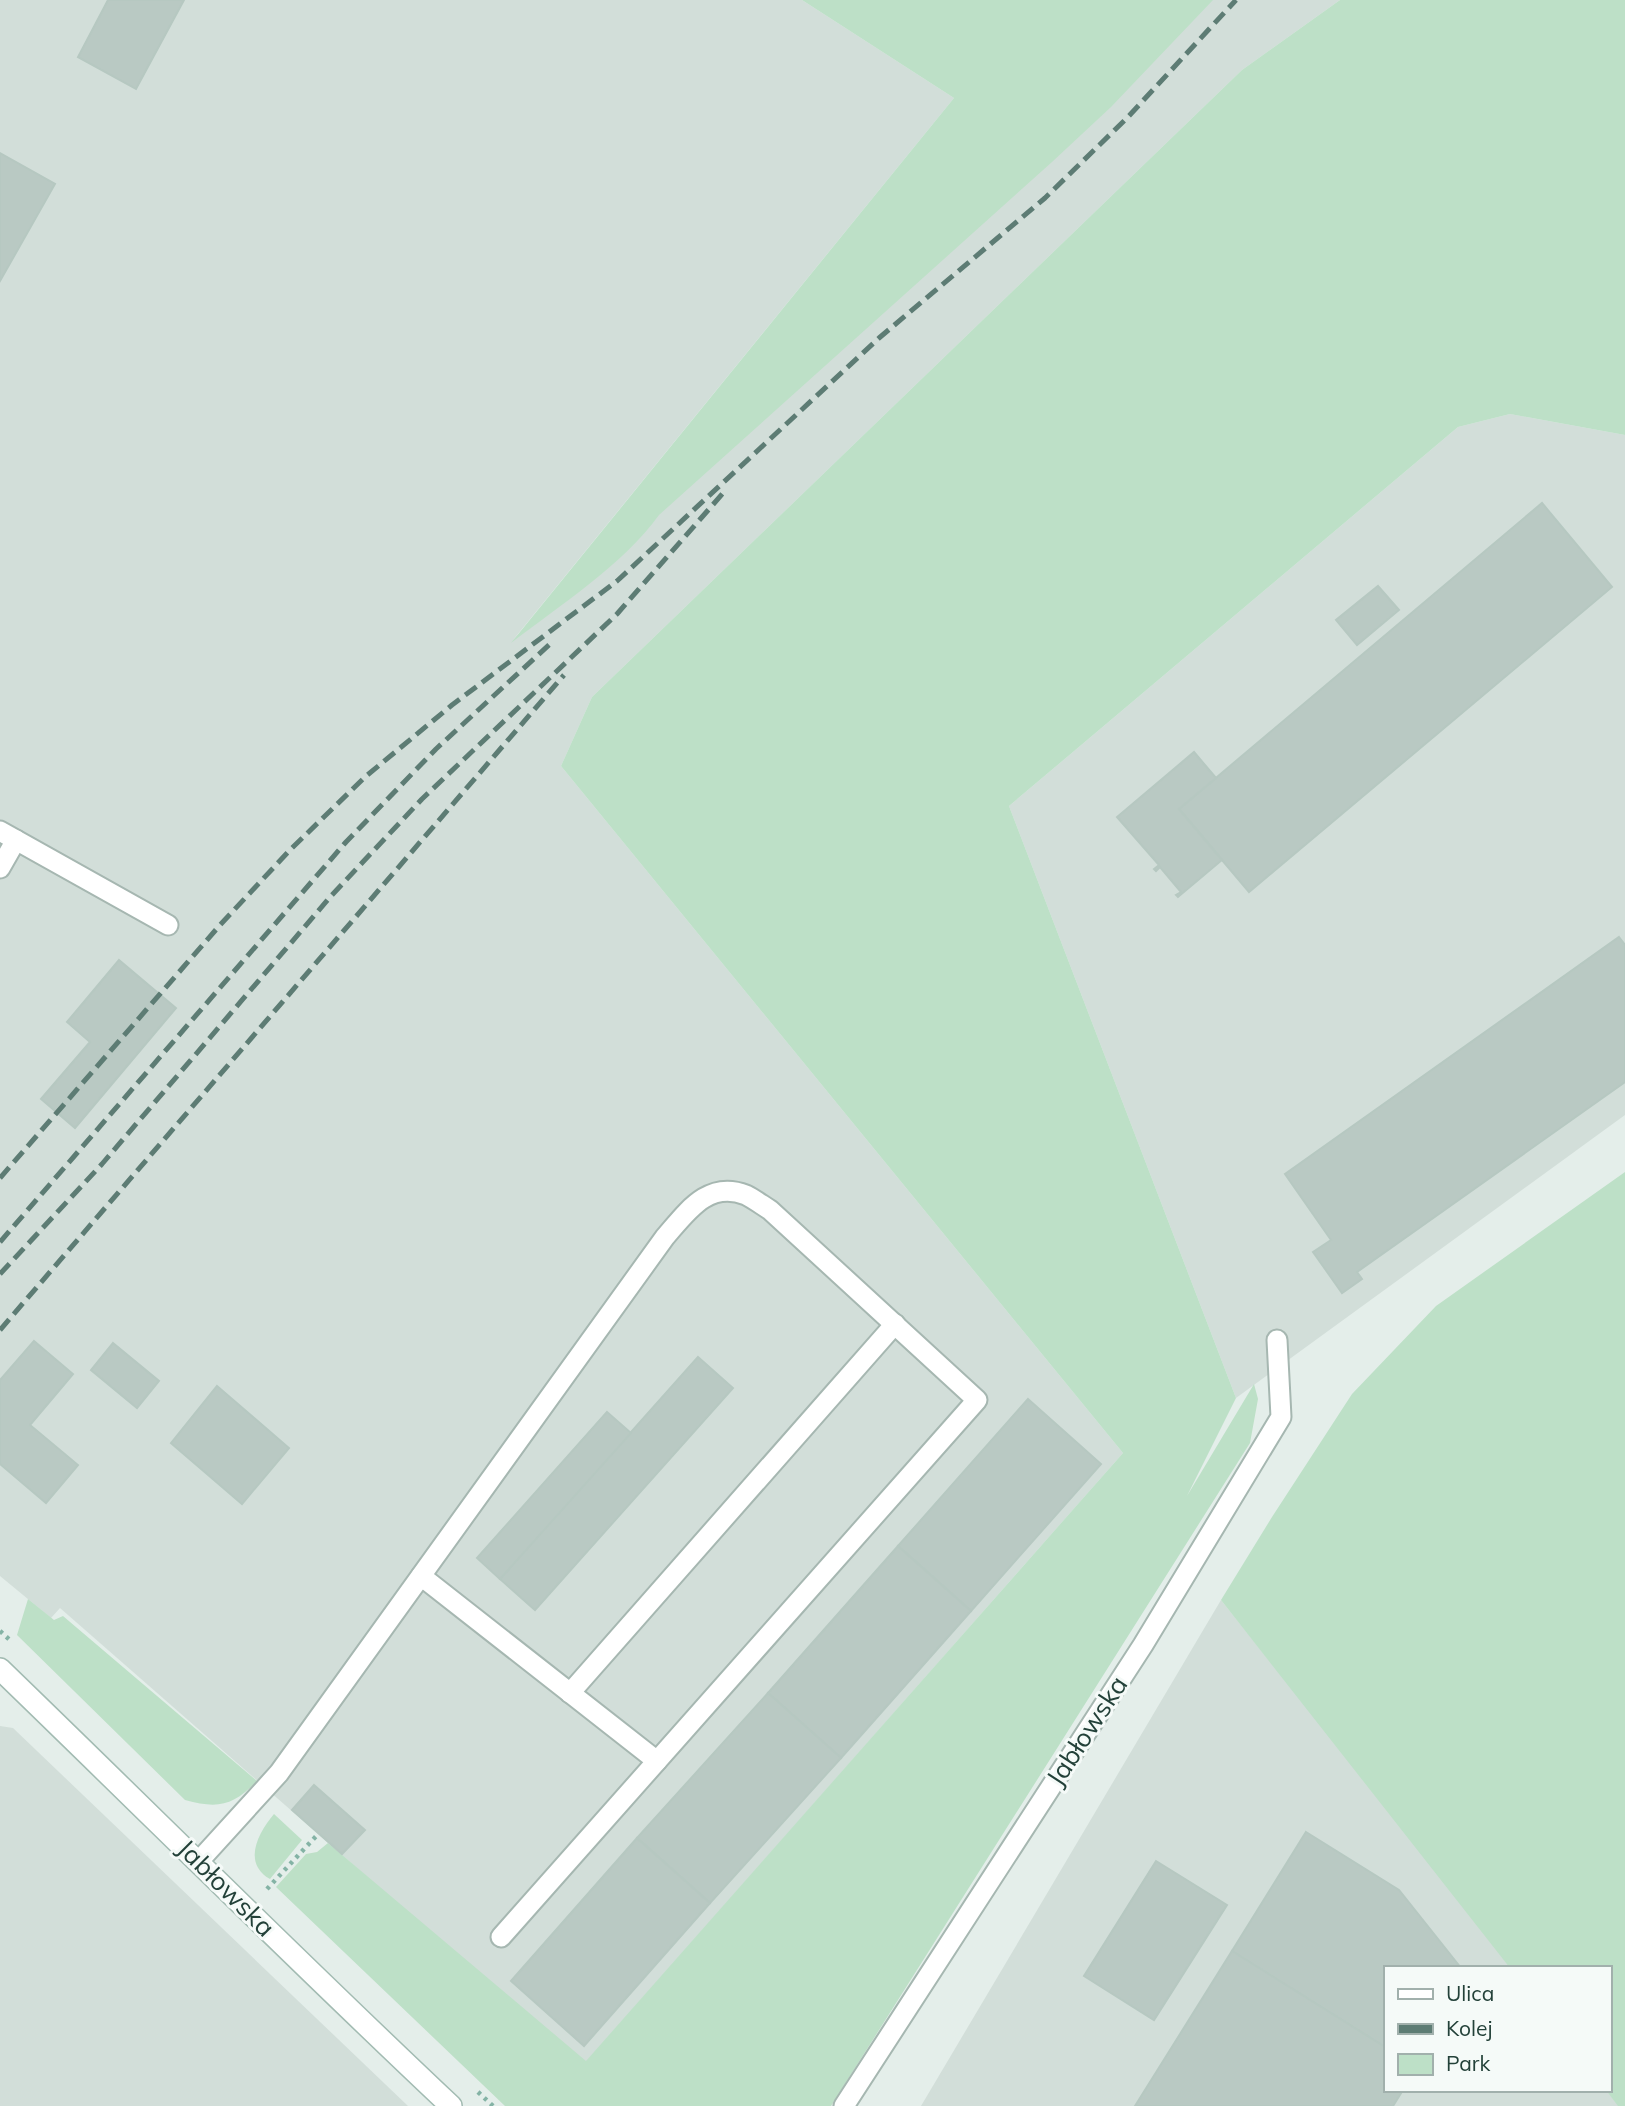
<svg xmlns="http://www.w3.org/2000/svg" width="1625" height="2106" font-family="Mulish,sans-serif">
<rect width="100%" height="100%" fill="#e4eeea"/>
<!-- built -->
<g fill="#d2ded9">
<path d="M 0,0 L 802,0 L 954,98 L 513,640 L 1131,0 L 1340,0 L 1242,70 L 592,697 L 561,766 L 1123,1453 L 586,2062 L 486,1981 L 60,1608 L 51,1618 L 0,1576 Z"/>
<path d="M 1510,414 L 1625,435 L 1625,1115 L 1236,1398 L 1009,806 L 1458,427 Z"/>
<path d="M 1221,1600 L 1514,1968 L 1385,1968 L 1385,2090 L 1609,2090 L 1624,2106 L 921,2106 Z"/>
<path d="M 0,1726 L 13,1728 L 408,2106 L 0,2106 Z"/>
</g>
<!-- green -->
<g fill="#bde0c7">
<path d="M 802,0 L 1213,0 L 1111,107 L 1052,162 L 659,515 C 624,564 559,606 511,643 L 954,98 Z"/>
<path d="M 1340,0 L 1625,0 L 1625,435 L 1510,414 L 1458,427 L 1009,806 L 1236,1398 L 1187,1496 L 1254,1384 L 1258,1399 L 1250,1443 L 831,2106 L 505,2106 L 276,1887 L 306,1854 L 317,1852 L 328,1843 L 586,2061 L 1123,1453 L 561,766 L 592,697 L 1242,70 Z"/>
<path d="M 1625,1172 L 1625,2106 L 1618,2106 L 1606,2090 L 1609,2090 L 1609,1968 L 1510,1968 L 1221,1600 L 1272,1517 L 1352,1394 L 1436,1306 Z"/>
<path d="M 28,1599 L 54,1620 L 63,1616 L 257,1781 C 233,1806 218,1809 185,1800 L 17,1635 Z"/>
<path d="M 274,1814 L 302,1840 L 270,1879 C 242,1863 258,1833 274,1814 Z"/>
</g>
<!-- building -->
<g fill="#b9c9c3" stroke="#b6c8c1" stroke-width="2">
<path d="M 108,0 L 184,0 L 136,89 L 78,57 Z"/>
<path d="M 0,153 L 55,184 L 0,281 Z"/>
<path d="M 1542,503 L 1612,587 L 1249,892 L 1179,809 Z"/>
<path d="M 1378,586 L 1399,610 L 1357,645 L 1336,620 Z"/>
<path d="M 1194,752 L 1216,778 L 1179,809 L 1222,860 L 1178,897 L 1176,895 L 1181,892 L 1160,867 L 1156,871 L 1154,869 L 1159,865 L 1117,817 Z"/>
<path d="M 1619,937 L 1625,945 L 1625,1082 L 1357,1272 L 1362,1279 L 1342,1293 L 1313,1252 L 1331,1240 L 1285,1174 Z"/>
<path d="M 119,960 L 176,1008 L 75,1128 L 41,1099 L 90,1042 L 67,1022 Z"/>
<path d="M 34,1341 L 73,1374 L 30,1425 L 78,1465 L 46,1503 L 0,1464 L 0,1380 Z"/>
<path d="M 113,1343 L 159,1381 L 137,1408 L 91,1370 Z"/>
<path d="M 698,1357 L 733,1388 L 535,1610 L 500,1579 Z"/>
<path d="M 217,1386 L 289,1448 L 242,1504 L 171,1443 Z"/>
<path d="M 1028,1399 L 1101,1464 L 971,1611 L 898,1546 Z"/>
<path d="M 607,1412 L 631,1433 L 500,1579 L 477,1558 Z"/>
<path d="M 898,1546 L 971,1611 L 841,1758 L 768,1693 Z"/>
<path d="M 768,1693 L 841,1758 L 710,1903 L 637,1838 Z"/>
<path d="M 314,1785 L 365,1830 L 342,1854 L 292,1810 Z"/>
<path d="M 1306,1832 L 1399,1890 L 1461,1968 L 1385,1968 L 1385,2047 L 1232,1951 Z"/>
<path d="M 637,1838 L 710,1903 L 584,2046 L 511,1981 Z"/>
<path d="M 1156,1861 L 1227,1905 L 1154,2020 L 1084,1976 Z"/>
<path d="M 1232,1951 L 1385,2047 L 1385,2090 L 1403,2090 L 1393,2106 L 1135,2106 Z"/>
</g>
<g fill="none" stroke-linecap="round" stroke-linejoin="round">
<defs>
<g id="lane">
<path d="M 0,831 L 168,925"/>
<path d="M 0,868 L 16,840"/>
<path d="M 421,1576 L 657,1761"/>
<path d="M 570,1693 L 895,1324"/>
<path d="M 199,1861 L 279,1773 L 665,1237 C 687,1212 708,1180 746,1195 C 754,1199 762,1205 770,1210 L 977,1400 L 501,1937"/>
<path d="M 844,2106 L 1143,1645 L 1281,1417 L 1277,1340"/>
</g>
<path id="secondary" d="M 0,1669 C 151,1815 299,1963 451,2106"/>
</defs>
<!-- lane casing -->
<use href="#lane" stroke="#a6b7b1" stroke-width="23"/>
<!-- secondary casing -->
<use href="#secondary" stroke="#a2bbb2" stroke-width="24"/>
<!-- path -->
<g stroke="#84b3a5" stroke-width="4.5" stroke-dasharray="3.5 5" stroke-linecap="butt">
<path d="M 0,1631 L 11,1641"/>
<path d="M 267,1889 L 319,1833"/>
<path d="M 478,2092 L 493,2106"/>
</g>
<!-- lane -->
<use href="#lane" stroke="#fff" stroke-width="19"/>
<!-- secondary -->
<use href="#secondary" stroke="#fff" stroke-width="21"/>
<!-- rail -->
<g stroke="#5d7c74" stroke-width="5" stroke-dasharray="14 7" stroke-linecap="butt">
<path d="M 0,1178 L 220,925 L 290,850 L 365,777 L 452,705 L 617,581 L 879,338 L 1045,198 L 1127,118 L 1236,0"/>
<path d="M 0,1242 L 346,842 L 436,749 L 551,643"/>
<path d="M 0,1274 L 102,1164 L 331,896 L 422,799 L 617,614 L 724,492"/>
<path d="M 0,1330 L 564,675"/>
</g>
</g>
<g text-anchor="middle" stroke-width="6" stroke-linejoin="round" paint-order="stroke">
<!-- street labels -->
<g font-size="26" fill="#234139" stroke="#f5faf8">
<text transform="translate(1087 1731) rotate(-57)" y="9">Jabłowska</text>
<text transform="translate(226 1888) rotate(45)" y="9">Jabłowska</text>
</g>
</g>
<!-- legend -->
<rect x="1384" y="1966" width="228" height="126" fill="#f5faf8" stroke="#a1b0ac" stroke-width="2"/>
<rect x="1398" y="1989" width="35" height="10" fill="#ffffff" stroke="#a1b0ac" stroke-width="2"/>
<text x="1446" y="2001" font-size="21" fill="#234139">Ulica</text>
<rect x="1398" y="2024" width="35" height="10" fill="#5d7c74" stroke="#a1b0ac" stroke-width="2"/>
<text x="1446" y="2036" font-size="21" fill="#234139">Kolej</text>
<rect x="1398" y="2054" width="35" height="21" fill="#bde0c7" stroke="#a1b0ac" stroke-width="2"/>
<text x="1446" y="2071" font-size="21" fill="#234139">Park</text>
</svg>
